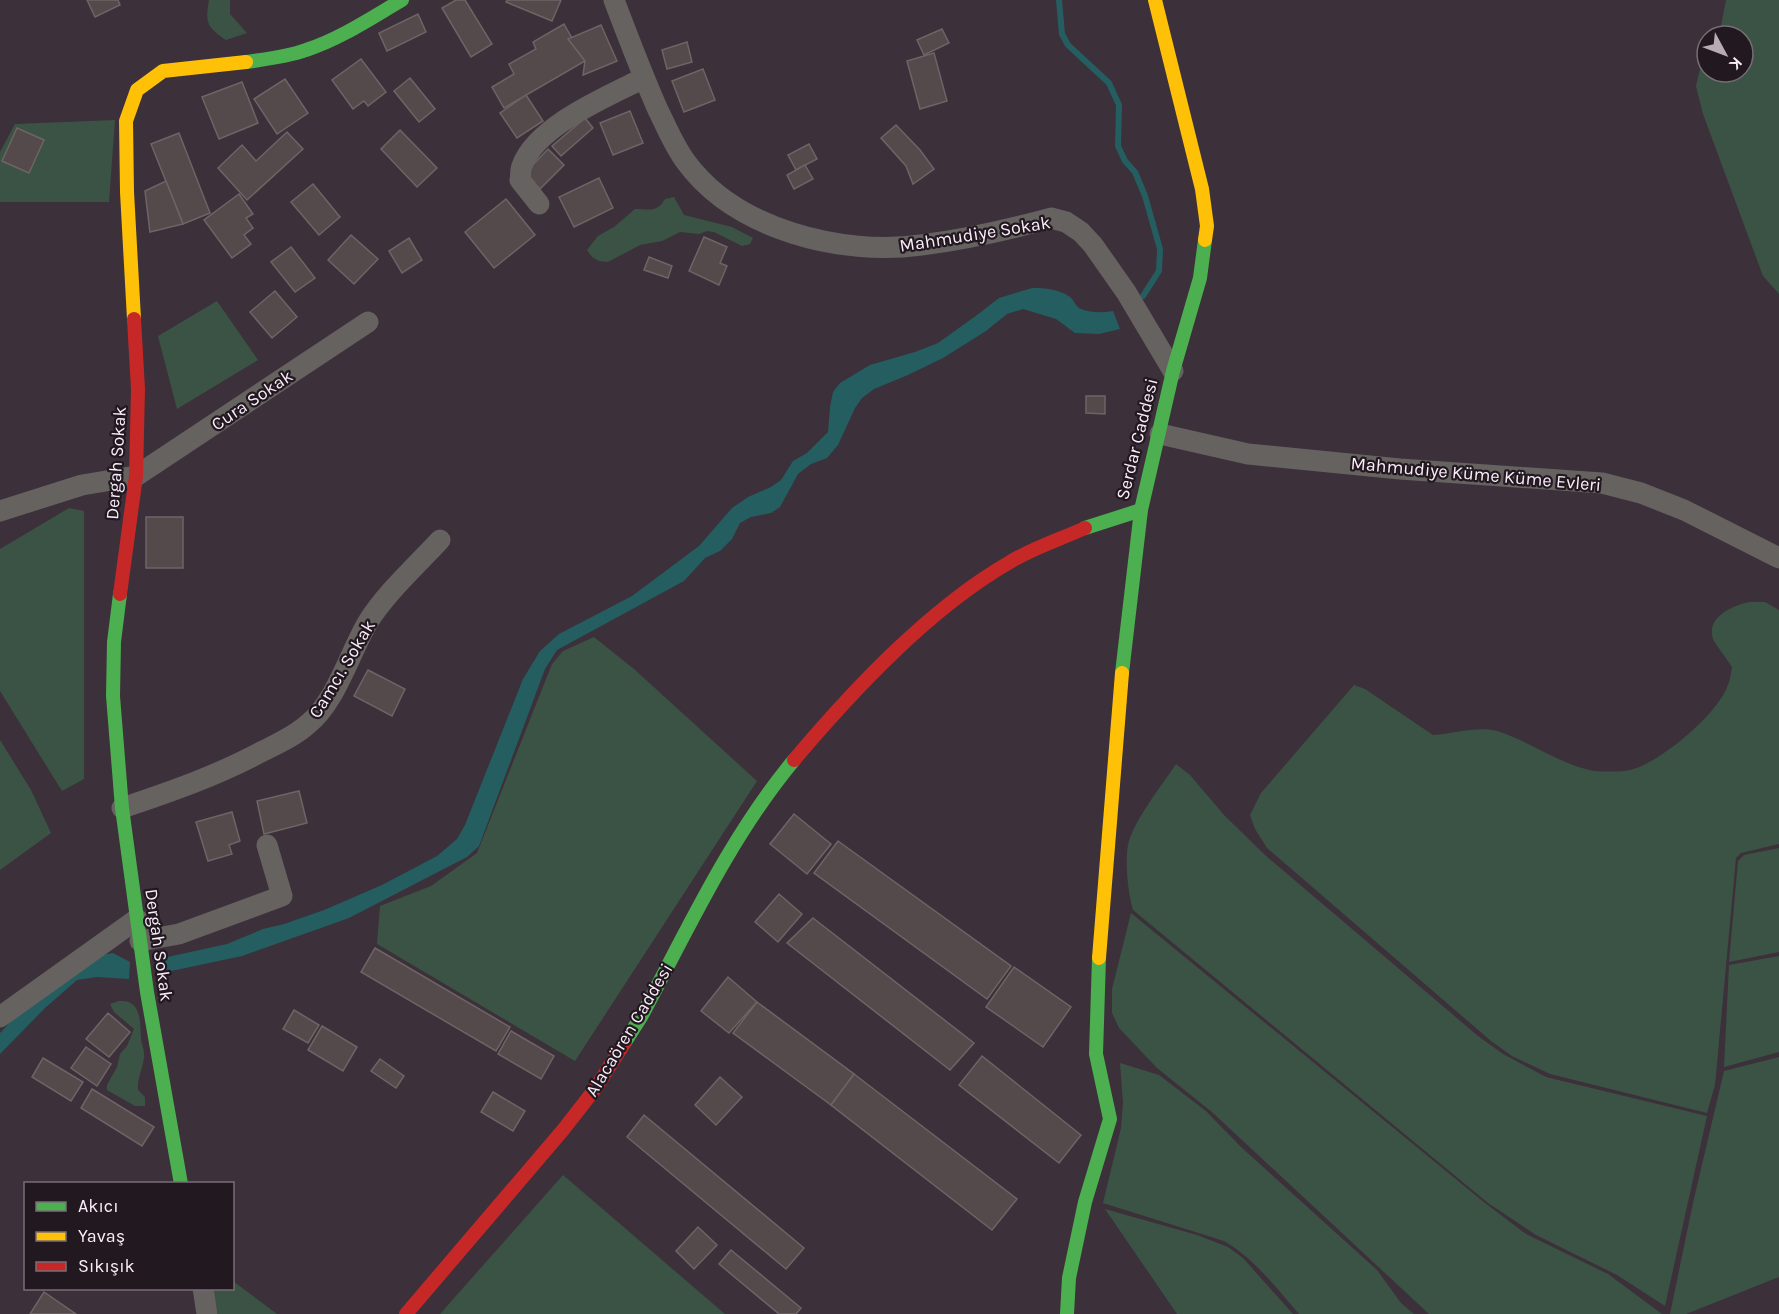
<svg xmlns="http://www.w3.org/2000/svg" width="1779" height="1314" font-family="Karla,sans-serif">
<rect width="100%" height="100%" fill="#3c303a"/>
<!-- green -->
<g fill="#3b5344">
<path d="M 209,0 L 230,0 L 230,14 L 247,33 L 226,40 C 207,27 205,23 209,0 Z"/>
<path d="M 1726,0 L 1779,0 L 1779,294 L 1763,276 L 1703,114 L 1696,86 L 1700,69 L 1707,53 L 1707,72 L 1743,72 L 1743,36 L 1719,36 Z"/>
<path d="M 115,120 L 109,202 L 0,202 L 0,152 L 15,124 Z"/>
<path d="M 674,197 L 684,215 L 732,227 L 753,238 L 750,244 L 742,246 L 714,232 L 707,231 L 699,234 L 680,232 L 662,241 L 640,245 L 608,262 L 599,261 L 592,257 L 587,250 L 598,236 L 614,227 L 635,209 C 649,209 657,213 665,199 Z"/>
<path d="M 217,301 L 258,360 L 177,409 L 158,336 Z"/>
<path d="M 69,508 L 84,511 L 84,779 L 62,791 L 0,691 L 0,549 Z"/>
<path d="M 1749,602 L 1765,602 L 1779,610 L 1779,844 L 1741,853 L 1736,858 L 1715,1085 L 1707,1113 L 1550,1074 L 1512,1056 L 1491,1041 L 1267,848 L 1255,829 L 1250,815 L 1261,793 L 1354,685 L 1365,689 L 1433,735 C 1453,734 1478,726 1497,731 C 1529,741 1556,762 1589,770 C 1597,772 1623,772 1630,770 C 1660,763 1718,714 1728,685 C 1730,680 1731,673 1732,667 C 1728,660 1715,644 1713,639 C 1706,617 1732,606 1749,602 Z"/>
<path d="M 594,637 L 634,669 L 757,781 L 575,1061 L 377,944 L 380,906 L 431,886 L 477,853 L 552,664 L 563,651 Z"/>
<path d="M 0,740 L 31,790 L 51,833 L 0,870 Z"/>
<path d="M 1176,764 L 1190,775 L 1224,815 L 1265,855 L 1478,1036 L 1503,1054 L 1546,1077 L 1707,1116 L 1665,1306 L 1617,1275 L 1536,1235 L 1488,1203 L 1133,910 C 1128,894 1124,857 1129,841 C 1136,818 1162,785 1176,764 Z"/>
<path d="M 1779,848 L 1779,952 L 1729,962 L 1738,861 L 1744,855 Z"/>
<path d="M 1131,913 L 1485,1203 L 1526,1234 L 1608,1274 L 1662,1314 L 1429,1314 L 1213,1113 L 1157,1068 L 1119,1028 L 1112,1013 L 1112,989 Z"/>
<path d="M 1779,956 L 1779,1052 L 1724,1067 L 1729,965 Z"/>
<path d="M 119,1001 C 142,999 140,1022 141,1039 C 141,1044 144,1048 144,1053 C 145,1065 137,1076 138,1090 L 145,1097 L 145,1106 L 135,1106 L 107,1090 L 107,1085 L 117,1067 L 120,1054 L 127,1046 L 134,1029 L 114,1012 L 110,1004 Z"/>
<path d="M 1779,1057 L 1779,1277 L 1686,1314 L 1670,1314 L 1693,1203 L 1724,1071 Z"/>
<path d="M 1120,1063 L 1159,1075 L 1206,1111 L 1241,1147 L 1377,1270 L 1401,1303 L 1414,1314 L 1299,1314 C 1276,1288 1254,1258 1224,1241 L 1103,1203 L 1121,1128 L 1123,1103 Z"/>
<path d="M 563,1175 L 725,1314 L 440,1314 Z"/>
<path d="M 1105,1209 L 1197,1235 L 1228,1247 L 1243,1258 L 1293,1314 L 1177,1314 Z"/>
<path d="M 233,1281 L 277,1314 L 218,1314 L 213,1289 L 232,1288 Z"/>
</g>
<!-- water -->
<g fill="#245e61">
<path d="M 1032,288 C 1045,288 1059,289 1070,297 C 1074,300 1075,305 1079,308 C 1089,313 1102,313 1113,311 L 1120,329 L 1099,334 L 1075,333 L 1056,319 L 1023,309 L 1007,314 L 986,331 L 943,358 L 908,375 L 874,389 L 862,398 L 855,408 L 838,445 L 827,458 L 811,464 L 798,474 L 780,507 L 771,513 L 751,517 L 740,523 L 732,539 L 720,551 L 705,558 L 684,581 L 557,650 L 545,669 L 479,846 L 467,857 L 349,918 L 242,956 L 162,973 L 163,958 L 227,944 L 263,929 L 284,924 L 324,910 L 382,885 L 437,856 L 457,839 L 465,825 L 523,679 L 540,651 L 559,634 L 632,596 L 699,546 L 732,508 L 748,497 L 771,487 L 781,480 L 793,461 L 807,453 L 828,432 L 830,407 L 833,392 L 840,383 L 870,365 L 915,352 L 938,343 L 977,315 L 999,298 Z"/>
<path d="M 113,953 L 130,962 L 129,979 L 97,977 L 77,980 L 45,1008 L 0,1054 L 0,1033 L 25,1007 L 96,956 Z"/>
</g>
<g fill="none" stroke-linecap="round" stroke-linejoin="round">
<!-- stream -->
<path stroke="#245e61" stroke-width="6" d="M 1059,0 L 1062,34 L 1068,45 L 1109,83 L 1119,105 L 1118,146 L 1125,161 L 1135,172 L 1145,196 L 1160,249 L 1159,271 L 1143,296"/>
</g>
<!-- building -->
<g fill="#54494b" stroke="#6f6465" stroke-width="1.5">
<path d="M 87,0 L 118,0 L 120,5 L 95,17 Z"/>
<path d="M 456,0 L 465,0 L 492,44 L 471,57 L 442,8 Z"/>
<path d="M 507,0 L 561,0 L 552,21 L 506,2 Z"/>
<path d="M 418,14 L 426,32 L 387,51 L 379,33 Z"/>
<path d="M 564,24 L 585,61 L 504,108 L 492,87 L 514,74 L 509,64 L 536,49 L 533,42 Z"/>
<path d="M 601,25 L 617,61 L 583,75 L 585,61 L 568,39 Z"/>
<path d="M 942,29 L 949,43 L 924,55 L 917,40 Z"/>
<path d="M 687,42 L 692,62 L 667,69 L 662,50 Z"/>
<path d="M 934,53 L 947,101 L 920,109 L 907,61 Z"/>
<path d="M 361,59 L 386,92 L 368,106 L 364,101 L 353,109 L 332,80 Z"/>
<path d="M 703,69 L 715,100 L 684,112 L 672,81 Z"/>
<path d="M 410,78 L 435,109 L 419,122 L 394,91 Z"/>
<path d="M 285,79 L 308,113 L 277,134 L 254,99 Z"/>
<path d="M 242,82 L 258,123 L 219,139 L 202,97 Z"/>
<path d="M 526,95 L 543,121 L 517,138 L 500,113 Z"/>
<path d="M 630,111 L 643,143 L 613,155 L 600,123 Z"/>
<path d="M 585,118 L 593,128 L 561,156 L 552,146 Z"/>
<path d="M 896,125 L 920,150 L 934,169 L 913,184 L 906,166 L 881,138 Z"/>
<path d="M 17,128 L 44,140 L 29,173 L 2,161 Z"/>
<path d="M 400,130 L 437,168 L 417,187 L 381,149 Z"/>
<path d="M 287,132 L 303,149 L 247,200 L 218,168 L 242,145 L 256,161 Z"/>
<path d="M 179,133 L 210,213 L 183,224 L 151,144 Z"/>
<path d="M 809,144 L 817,159 L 796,170 L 788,155 Z"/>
<path d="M 548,149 L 564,165 L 540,189 L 525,173 Z"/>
<path d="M 805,165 L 813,179 L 794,189 L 787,175 Z"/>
<path d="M 599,178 L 613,208 L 574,227 L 559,197 Z"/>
<path d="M 166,181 L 183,224 L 150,232 L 145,191 Z"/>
<path d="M 313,184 L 340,217 L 319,235 L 291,202 Z"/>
<path d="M 239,194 L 253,214 L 246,218 L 253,228 L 244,235 L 251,244 L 232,258 L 204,220 Z"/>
<path d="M 506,199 L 535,235 L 494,268 L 465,232 Z"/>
<path d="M 351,235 L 378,259 L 354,284 L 328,260 Z"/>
<path d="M 704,237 L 727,247 L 720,263 L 727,266 L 719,285 L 689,271 Z"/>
<path d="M 409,238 L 422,260 L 402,273 L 389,251 Z"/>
<path d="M 291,247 L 315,278 L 295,292 L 271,262 Z"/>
<path d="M 649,257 L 672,266 L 668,278 L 644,270 Z"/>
<path d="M 275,291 L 297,317 L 272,338 L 250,312 Z"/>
<path d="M 1086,396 L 1105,396 L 1105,414 L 1086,413 Z"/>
<rect x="146" y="517" width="37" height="51"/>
<path d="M 368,670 L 405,689 L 392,716 L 354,696 Z"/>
<path d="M 299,791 L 307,823 L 264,834 L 257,801 Z"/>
<path d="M 232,812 L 240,841 L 229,845 L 232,854 L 208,861 L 196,822 Z"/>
<path d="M 794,814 L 831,844 L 807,874 L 770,844 Z"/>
<path d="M 838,841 L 1011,966 L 987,999 L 814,873 Z"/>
<path d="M 779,894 L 802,914 L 778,942 L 755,922 Z"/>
<path d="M 813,918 L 974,1043 L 950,1070 L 787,943 Z"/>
<path d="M 375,948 L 510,1027 L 496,1051 L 361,972 Z"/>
<path d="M 1014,967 L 1071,1007 L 1043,1047 L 986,1007 Z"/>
<path d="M 728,977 L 757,1002 L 729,1033 L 701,1011 Z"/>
<path d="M 757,1002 L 854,1074 L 831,1105 L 733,1033 Z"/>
<path d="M 294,1010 L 319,1025 L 308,1043 L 283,1029 Z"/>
<path d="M 108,1013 L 130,1032 L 109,1057 L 86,1039 Z"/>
<path d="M 322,1026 L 357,1047 L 343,1071 L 308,1050 Z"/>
<path d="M 511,1031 L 554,1056 L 541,1079 L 498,1054 Z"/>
<path d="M 86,1047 L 111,1064 L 97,1086 L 71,1068 Z"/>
<path d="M 982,1056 L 1081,1135 L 1059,1163 L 959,1085 Z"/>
<path d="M 43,1058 L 83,1082 L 71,1101 L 32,1077 Z"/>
<path d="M 380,1059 L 404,1076 L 396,1088 L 371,1071 Z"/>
<path d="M 854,1074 L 1017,1199 L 992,1230 L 831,1105 Z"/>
<path d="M 720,1077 L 742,1097 L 716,1125 L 695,1105 Z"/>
<path d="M 92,1089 L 154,1127 L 142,1146 L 81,1108 Z"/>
<path d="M 493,1092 L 525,1111 L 513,1131 L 481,1112 Z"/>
<path d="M 644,1115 L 804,1248 L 786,1269 L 627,1137 Z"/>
<path d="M 698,1227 L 717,1245 L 694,1269 L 676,1251 Z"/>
<path d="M 731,1250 L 801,1308 L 796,1314 L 779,1314 L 719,1264 Z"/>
<path d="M 44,1292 L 76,1314 L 30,1314 Z"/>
</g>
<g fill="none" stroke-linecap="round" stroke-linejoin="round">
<!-- street -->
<g stroke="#656260" stroke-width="21">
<path d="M 614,0 C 628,37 642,74 658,110 C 667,128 674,146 686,162 C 736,230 842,256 921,245 C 962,240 1011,229 1051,218 L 1066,222 L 1081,232 L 1093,245 L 1126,292 L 1173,371"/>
<path d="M 539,204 L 520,180 C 521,176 520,170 522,166 C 536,126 608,96 644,78"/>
<path d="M 1160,434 L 1248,454 L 1400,469 L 1602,483 L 1641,493 L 1684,510 L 1779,558"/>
<path d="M 0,511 L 82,485 L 136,476 L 368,322"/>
<path d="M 122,808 C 170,792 216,776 261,752 C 277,744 295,736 308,724 C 336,702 350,652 368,622 C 385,594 417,565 440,540"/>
<path d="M 140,941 L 179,934 L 282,896 L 267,845"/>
<path d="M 0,1017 L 137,919"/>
<path d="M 203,1288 L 207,1314"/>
</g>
<!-- fast -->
<g stroke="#4caf50" stroke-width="14">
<path d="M 246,62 C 266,59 287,57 306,50 C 340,39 371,18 402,0"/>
<path d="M 1085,528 L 1141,510 L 1173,371 L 1200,278 L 1205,240"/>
<path d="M 120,594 L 114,642 L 113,696 L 122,808 L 147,992 L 181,1184"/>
<path d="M 1122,673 L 1141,510"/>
<path d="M 625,1042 L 641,1017 C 688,929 730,837 794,760"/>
<path d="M 1067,1314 L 1069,1278 L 1085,1202 L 1110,1119 L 1096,1054 L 1099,958"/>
</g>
<!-- slow -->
<g stroke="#ffc107" stroke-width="14">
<path d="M 1155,0 L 1202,189 L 1207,226 L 1205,240"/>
<path d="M 134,319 L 127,192 L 126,121 L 137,90 L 163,71 L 246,62"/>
<path d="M 1099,958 L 1122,673"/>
</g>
<!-- jam -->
<g stroke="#c62828" stroke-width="14">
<path d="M 120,594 L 136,476 L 138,389 L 134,319"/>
<path d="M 794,760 C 854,689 930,608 1010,562 C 1033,548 1061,539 1085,528"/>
<path d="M 406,1314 L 563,1130 L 595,1089 L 625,1042"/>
</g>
</g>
<g text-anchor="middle" stroke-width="4.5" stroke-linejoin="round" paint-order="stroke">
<!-- street labels -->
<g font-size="18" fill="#faedf9" stroke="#211820">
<text transform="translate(975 234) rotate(-9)" y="6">Mahmudiye Sokak</text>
<text transform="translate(252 400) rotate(-34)" y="6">Cura Sokak</text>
<text transform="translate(1137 439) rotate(-76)" y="6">Serdar Caddesi</text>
<text transform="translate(116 463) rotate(-86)" y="6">Dergah Sokak</text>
<text transform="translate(1476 474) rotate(5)" y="6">Mahmudiye Küme Küme Evleri</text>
<text transform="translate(342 669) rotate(-59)" y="6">Camcı. Sokak</text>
<text transform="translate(159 945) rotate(82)" y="6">Dergah Sokak</text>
<text transform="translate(629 1030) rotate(-59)" y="6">Alacaören Caddesi</text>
</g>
</g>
<!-- legend -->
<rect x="24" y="1182" width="210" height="108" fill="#211820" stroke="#786d77" stroke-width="1.5"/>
<rect x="36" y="1202" width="30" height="9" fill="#4caf50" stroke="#786d77" stroke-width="1.5"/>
<text x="78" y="1212" font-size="18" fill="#faedf9">Akıcı</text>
<rect x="36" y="1232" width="30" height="9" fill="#ffc107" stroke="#786d77" stroke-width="1.5"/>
<text x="78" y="1242" font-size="18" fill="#faedf9">Yavaş</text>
<rect x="36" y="1262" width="30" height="9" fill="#c62828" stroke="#786d77" stroke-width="1.5"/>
<text x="78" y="1272" font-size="18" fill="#faedf9">Sıkışık</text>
<!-- north arrow -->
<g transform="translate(1725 54) rotate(131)"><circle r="28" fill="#211820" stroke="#786d77" stroke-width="1.5"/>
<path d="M0-4.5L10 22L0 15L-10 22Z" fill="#b8abb6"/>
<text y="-9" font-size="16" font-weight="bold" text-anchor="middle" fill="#faedf9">K</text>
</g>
</svg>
